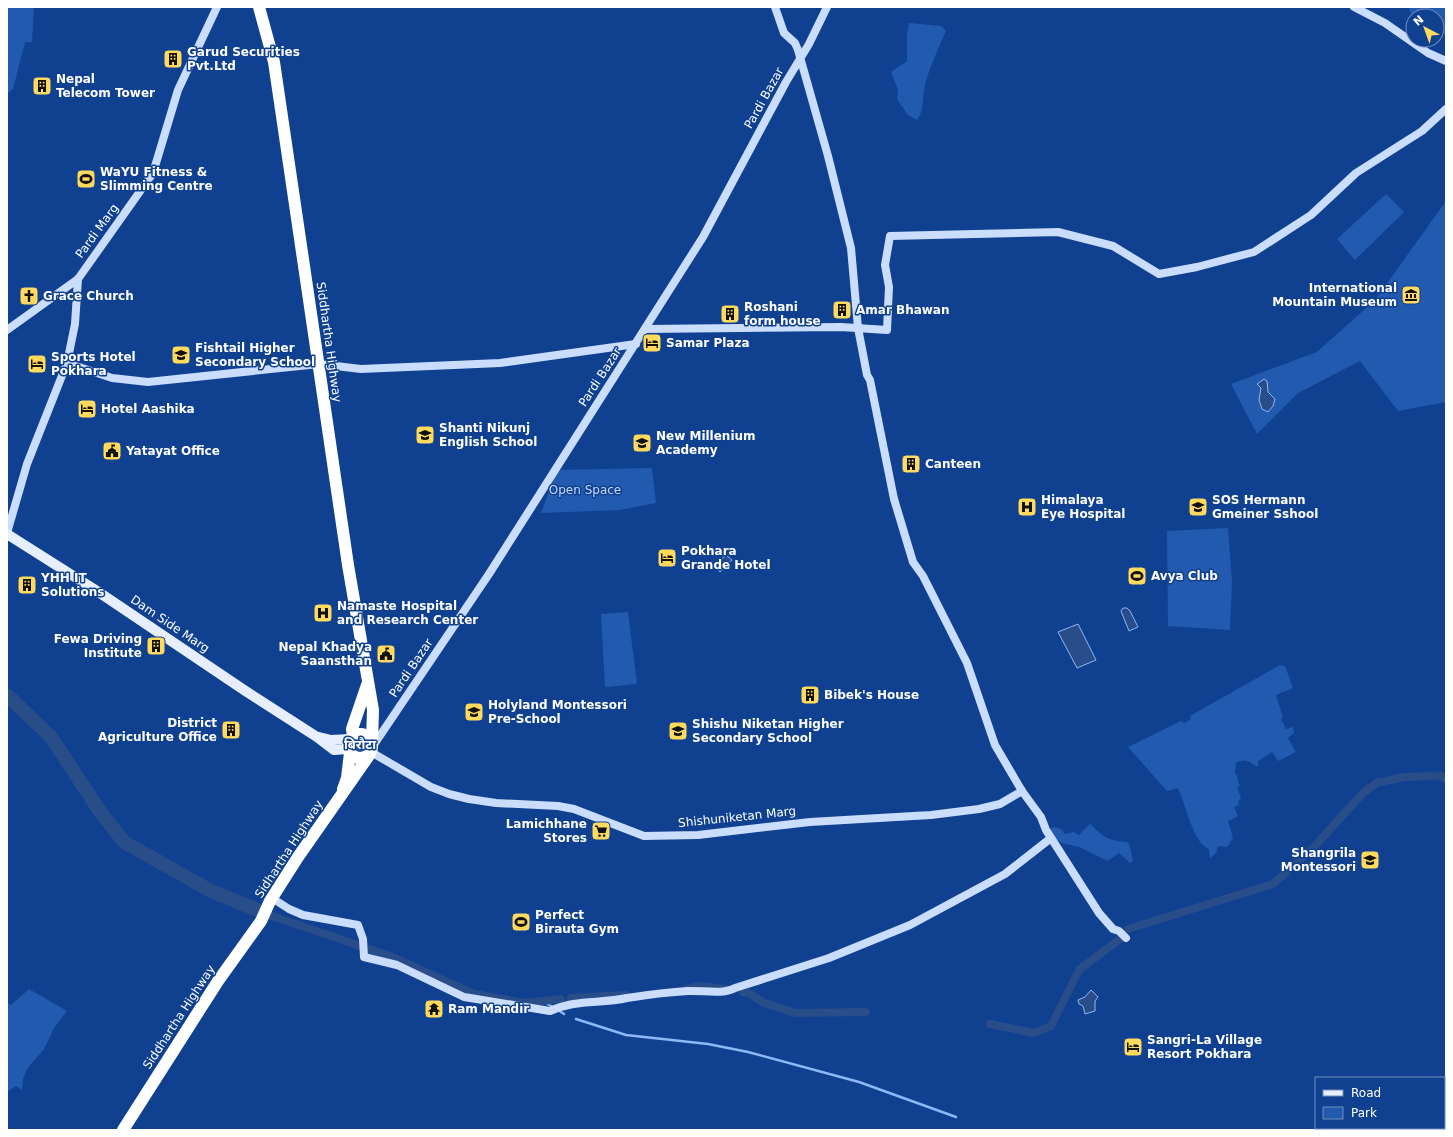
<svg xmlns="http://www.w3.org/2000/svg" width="1453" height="1137" font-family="'DejaVu Sans','Noto Sans Devanagari',sans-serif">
<rect width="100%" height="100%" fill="#104191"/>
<!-- green -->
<g fill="#225ab0">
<path d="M 7,7 L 34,7 L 32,42 L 25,42 L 13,89 L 7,94 Z"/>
<path d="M 1408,7 L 1446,7 L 1446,35 L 1440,31 L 1437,33 L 1437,16 L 1413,17 Z"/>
<path d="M 909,23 L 941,26 L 946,31 C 939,47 931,64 926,81 C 922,93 925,110 917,120 L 908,115 L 897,99 L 898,90 L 891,72 L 907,61 L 907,35 Z"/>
<path d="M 1386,194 L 1404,212 L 1355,260 L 1337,239 Z"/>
<path d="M 1446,201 L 1446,402 L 1398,411 L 1360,361 L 1298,393 L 1257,434 L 1231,384 L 1317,352 L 1375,300 Z"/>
<path d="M 652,468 L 656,503 L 620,510 L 541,513 L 557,470 Z"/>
<path d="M 1228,528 L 1232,581 L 1230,630 L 1168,626 L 1167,531 Z"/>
<path d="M 628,612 L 637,684 L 605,687 L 601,614 Z"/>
<path d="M 1280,665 L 1285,666 L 1293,688 L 1276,695 L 1283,718 L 1281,719 L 1286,729 L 1293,727 L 1294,733 L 1288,738 L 1296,752 L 1278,761 L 1272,752 L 1258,761 L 1258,767 C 1250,763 1246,757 1236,763 L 1235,773 L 1238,778 L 1237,778 L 1240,786 L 1237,787 L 1241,798 L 1238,802 L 1239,805 L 1234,807 L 1238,816 L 1228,821 L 1233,838 L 1227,847 L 1218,846 L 1216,853 L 1210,858 L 1209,849 C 1194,845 1185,803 1178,788 L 1167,791 L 1128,747 L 1181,721 L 1184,723 L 1191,719 L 1190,716 Z"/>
<circle cx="360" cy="746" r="8"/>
<path d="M 1090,824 C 1100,833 1103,838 1117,841 C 1122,842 1124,841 1129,843 L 1133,861 L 1130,863 L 1119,853 L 1108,861 L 1079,847 L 1062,843 L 1057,840 L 1048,830 L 1053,827 L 1061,829 L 1065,834 L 1073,832 L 1079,835 Z"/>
<path d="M 29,989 L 67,1011 L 54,1028 L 44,1049 L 27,1069 L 23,1079 L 22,1090 L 16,1086 L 7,1092 L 7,1003 L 11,1005 Z"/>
</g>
<!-- water -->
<g fill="#294d88" stroke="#8db8f6">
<path d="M 1264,379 L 1267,381 L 1268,392 L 1275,399 L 1273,406 L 1268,412 L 1262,409 L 1259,400 L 1261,388 L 1257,384 Z"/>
<path d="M 726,555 L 732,560 L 720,572 L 714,566 Z"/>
<path d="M 1123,608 L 1127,608 L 1130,611 L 1138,627 L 1129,631 L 1121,611 Z"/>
<path d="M 1078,624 L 1096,660 L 1077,668 L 1058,632 Z"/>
<path d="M 1091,990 L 1098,997 L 1095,1001 L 1095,1011 L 1085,1014 L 1083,1006 L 1079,1004 L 1078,1000 L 1085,997 Z"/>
</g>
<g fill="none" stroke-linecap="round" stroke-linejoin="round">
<!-- stream -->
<g stroke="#8db8f6" stroke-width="2.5">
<path d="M 542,1001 L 553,1007"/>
<path d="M 558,1010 L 564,1014"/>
<path d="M 576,1019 L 626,1035 L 708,1044 L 748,1052 L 859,1082 L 956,1117"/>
</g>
<!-- canal -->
<g stroke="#294d88" stroke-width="8">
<path d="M 1441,776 L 1446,779"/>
<path d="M 1381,782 L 1404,777 L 1435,776"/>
<path d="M 272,916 L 390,956 L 474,994 L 525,1003 L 561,999"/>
<path d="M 1128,929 L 1273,884 L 1313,848 L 1363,793 L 1378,782"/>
<path d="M 686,989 L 700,986 L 726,989"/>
<path d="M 743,992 L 749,993 L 762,1002 L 795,1013 L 866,1012"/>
<path d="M 571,998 L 626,995"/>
<path d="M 990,1024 L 1034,1033 L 1051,1026 L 1079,970 L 1121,938"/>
</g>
<!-- river -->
<path stroke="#294d88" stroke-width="14" d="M 7,695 L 51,737 L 99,810 L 124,842 L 211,891 L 260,911"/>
<!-- secondary -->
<g stroke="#caddfd" stroke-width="8">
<path d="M 775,7 L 784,33 L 795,43 L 798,50 L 828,156 L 851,248 L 858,328 L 867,375 L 870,380 L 894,499 L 913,562 L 923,576 L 967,663 L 995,745 L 1022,791 L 1041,817 L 1046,830 L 1099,913 L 1113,929 L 1119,931 L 1126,938"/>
<path d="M 1354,7 L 1385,23 L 1428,53 L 1446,61"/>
<path d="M 645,329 L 841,327 L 887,330 L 889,287 L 885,265 L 890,236 L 1058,232 L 1113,246 L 1159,274 L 1197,267 L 1254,252 L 1311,215 L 1356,173 L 1422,131 L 1446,109"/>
<path d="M 7,330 L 78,279 L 153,173 L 178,90 L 217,7"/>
<path d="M 67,363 L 112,378 L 148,382 L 319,364 L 361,369 L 500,363 L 636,344"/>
<path d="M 7,533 L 27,464 L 67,363 L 75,324 L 78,279"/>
<path d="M 373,746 L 489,574 L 703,237 L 786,82 L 809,44 L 827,7"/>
<path d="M 371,752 L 431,787 L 449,794 L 469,799 L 496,803 L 558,806 L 574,809 L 644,836 L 698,835 L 810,822 L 931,815 L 979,809 L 1000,804 L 1022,791"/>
<path d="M 272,898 L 289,909 L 303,915 L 358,925 L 363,939 L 364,957 L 397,965 L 464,997 L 550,1011 C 576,999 600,1004 627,998 C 646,995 668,992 688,991 C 702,990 723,995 735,988 L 829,958 L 910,925 L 1005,874 L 1051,838"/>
</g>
<!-- primary -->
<g stroke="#e7efff" stroke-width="10">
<path d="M 7,534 L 97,591 L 244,690 L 317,737 L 334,750 L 348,749"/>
<path d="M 319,737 L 331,740 L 350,739"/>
</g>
<!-- highway -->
<g stroke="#fff" stroke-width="12">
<path d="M 259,7 L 274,62 L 348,565 L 373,710 L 372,742"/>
<circle cx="360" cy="746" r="12"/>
<path d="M 353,736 L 352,729 L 367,685"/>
<path d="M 343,789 L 347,778 L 350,753"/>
<path d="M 123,1130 L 218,981 L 261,921 L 270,901 L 298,857 L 370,754"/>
</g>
</g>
<!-- icons -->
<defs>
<symbol id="building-square" viewBox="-11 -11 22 22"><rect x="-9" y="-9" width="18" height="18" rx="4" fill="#ffda5d" stroke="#104191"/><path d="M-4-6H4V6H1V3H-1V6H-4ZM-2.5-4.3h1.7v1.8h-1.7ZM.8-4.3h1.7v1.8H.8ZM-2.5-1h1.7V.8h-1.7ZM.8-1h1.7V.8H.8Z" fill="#111"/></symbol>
<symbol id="stadium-square" viewBox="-11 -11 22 22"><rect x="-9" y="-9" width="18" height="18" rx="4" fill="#ffda5d" stroke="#104191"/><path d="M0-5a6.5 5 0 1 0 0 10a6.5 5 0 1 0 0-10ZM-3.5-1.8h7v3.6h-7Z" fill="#111"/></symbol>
<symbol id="museum-square" viewBox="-11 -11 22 22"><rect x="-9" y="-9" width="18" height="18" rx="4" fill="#ffda5d" stroke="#104191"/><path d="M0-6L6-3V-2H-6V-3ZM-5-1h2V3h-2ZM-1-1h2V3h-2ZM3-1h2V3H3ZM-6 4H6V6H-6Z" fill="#111"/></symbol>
<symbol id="church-square" viewBox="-11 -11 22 22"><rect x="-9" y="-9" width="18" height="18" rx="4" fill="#ffda5d" stroke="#104191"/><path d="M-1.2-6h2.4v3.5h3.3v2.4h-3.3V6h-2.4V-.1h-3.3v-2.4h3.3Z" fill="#111"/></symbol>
<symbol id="hotel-square" viewBox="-11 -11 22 22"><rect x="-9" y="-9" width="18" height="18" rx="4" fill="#ffda5d" stroke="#104191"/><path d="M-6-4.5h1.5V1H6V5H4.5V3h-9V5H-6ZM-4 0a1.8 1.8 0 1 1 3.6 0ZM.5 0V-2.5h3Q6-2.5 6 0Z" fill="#111"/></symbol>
<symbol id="school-square" viewBox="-11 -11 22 22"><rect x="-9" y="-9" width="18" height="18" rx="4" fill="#ffda5d" stroke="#104191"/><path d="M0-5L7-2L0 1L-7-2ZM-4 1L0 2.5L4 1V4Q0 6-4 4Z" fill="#111"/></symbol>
<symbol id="civic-square" viewBox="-11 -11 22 22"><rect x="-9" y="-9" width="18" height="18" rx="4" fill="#ffda5d" stroke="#104191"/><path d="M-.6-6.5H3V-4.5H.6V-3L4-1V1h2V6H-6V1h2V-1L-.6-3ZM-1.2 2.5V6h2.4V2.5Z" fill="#111"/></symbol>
<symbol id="hospital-square" viewBox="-11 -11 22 22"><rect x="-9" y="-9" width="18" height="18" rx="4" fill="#ffda5d" stroke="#104191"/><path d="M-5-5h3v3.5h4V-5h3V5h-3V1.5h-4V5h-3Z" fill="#111"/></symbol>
<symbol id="university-square" viewBox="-11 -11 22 22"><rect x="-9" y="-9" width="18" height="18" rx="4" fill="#ffda5d" stroke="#104191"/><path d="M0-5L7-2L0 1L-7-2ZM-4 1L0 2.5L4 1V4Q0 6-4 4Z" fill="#111"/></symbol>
<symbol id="supermarket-square" viewBox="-11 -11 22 22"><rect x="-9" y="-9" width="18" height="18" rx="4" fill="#ffda5d" stroke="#104191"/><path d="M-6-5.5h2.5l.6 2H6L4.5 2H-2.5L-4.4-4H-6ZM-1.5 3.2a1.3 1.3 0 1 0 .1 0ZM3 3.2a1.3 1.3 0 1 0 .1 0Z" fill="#111"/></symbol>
<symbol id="temple-square" viewBox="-11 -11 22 22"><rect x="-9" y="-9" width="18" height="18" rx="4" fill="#ffda5d" stroke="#104191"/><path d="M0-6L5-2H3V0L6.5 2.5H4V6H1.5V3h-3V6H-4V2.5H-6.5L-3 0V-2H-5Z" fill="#111"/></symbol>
</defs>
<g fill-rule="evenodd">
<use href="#building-square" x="162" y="48" width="22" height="22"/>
<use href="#building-square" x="31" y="75" width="22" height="22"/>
<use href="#stadium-square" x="75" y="168" width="22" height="22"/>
<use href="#museum-square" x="1400" y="284" width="22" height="22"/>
<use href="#church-square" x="18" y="285" width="22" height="22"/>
<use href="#building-square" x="831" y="299" width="22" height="22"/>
<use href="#building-square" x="719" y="303" width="22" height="22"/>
<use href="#hotel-square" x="641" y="332" width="22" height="22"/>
<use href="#school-square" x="170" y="344" width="22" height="22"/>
<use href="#hotel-square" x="26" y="353" width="22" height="22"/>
<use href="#hotel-square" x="76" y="398" width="22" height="22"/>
<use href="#school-square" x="414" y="424" width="22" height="22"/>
<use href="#school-square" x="631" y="432" width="22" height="22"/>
<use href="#civic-square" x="101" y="440" width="22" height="22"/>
<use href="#building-square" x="900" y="453" width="22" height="22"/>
<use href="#hospital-square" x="1016" y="496" width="22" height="22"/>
<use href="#university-square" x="1187" y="496" width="22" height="22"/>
<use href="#hotel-square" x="656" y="547" width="22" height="22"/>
<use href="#stadium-square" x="1126" y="565" width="22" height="22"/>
<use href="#building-square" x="16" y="574" width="22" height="22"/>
<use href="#hospital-square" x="312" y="602" width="22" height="22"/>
<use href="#building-square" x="145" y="635" width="22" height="22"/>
<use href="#civic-square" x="375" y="643" width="22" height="22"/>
<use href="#building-square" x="799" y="684" width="22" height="22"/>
<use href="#school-square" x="463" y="701" width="22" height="22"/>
<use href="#building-square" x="220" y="719" width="22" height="22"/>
<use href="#school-square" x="667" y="720" width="22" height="22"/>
<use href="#supermarket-square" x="590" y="820" width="22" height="22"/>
<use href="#school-square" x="1359" y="849" width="22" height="22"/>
<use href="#stadium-square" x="510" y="911" width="22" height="22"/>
<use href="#temple-square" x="423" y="998" width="22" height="22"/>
<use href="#hotel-square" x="1122" y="1036" width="22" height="22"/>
</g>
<g text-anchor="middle" stroke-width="3" stroke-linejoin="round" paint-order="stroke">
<!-- poi labels -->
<g font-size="12" font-weight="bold" fill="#fff" stroke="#104191" text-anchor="start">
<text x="187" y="56">Garud Securities<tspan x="187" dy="14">Pvt.Ltd</tspan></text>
<text x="56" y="83">Nepal<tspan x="56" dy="14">Telecom Tower</tspan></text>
<text x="100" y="176">WaYU Fitness &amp;<tspan x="100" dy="14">Slimming Centre</tspan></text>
<text x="1397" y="292" text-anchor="end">International<tspan x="1397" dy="14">Mountain Museum</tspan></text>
<text x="43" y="300">Grace Church</text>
<text x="744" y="311">Roshani<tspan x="744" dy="14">form house</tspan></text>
<text x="856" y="314">Amar Bhawan</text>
<text x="666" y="347">Samar Plaza</text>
<text x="195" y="352">Fishtail Higher<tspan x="195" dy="14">Secondary School</tspan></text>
<text x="51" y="361">Sports Hotel<tspan x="51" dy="14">Pokhara</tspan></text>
<text x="101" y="413">Hotel Aashika</text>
<text x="439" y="432">Shanti Nikunj<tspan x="439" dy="14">English School</tspan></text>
<text x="656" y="440">New Millenium<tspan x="656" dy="14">Academy</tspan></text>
<text x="126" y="455">Yatayat Office</text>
<text x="925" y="468">Canteen</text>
<text x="1041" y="504">Himalaya<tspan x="1041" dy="14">Eye Hospital</tspan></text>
<text x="1212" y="504">SOS Hermann<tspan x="1212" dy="14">Gmeiner Sshool</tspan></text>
<text x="681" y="555">Pokhara<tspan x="681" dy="14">Grande Hotel</tspan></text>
<text x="1151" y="580">Avya Club</text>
<text x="41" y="582">YHH IT<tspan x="41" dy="14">Solutions</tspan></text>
<text x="337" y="610">Namaste Hospital<tspan x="337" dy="14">and Research Center</tspan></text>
<text x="142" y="643" text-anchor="end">Fewa Driving<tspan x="142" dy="14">Institute</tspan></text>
<text x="372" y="651" text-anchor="end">Nepal Khadya<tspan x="372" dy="14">Saansthan</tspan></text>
<text x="824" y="699">Bibek's House</text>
<text x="488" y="709">Holyland Montessori<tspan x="488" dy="14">Pre-School</tspan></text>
<text x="217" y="727" text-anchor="end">District<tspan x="217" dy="14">Agriculture Office</tspan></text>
<text x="692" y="728">Shishu Niketan Higher<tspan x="692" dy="14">Secondary School</tspan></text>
<text x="587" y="828" text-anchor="end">Lamichhane<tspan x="587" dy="14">Stores</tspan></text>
<text x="1356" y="857" text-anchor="end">Shangrila<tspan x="1356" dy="14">Montessori</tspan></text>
<text x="535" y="919">Perfect<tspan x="535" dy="14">Birauta Gym</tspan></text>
<text x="448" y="1013">Ram Mandir</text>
<text x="1147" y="1044">Sangri-La Village<tspan x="1147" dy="14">Resort Pokhara</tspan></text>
</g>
<!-- street labels -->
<g font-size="12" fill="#fff" stroke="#104191">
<text transform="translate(764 98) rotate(-61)" y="4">Pardi Bazar</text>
<text transform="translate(97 231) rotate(-54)" y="4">Pardi Marg</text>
<text transform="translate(329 342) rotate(82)" y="4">Siddhartha Highway</text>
<text transform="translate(600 377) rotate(-57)" y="4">Pardi Bazar</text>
<text transform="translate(170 624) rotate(34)" y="4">Dam Side Marg</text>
<text transform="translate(411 668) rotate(-56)" y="4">Pardi Bazar</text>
<text transform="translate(737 817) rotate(-6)" y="4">Shishuniketan Marg</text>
<text transform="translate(289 849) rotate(-57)" y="4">Sidhartha Highway</text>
<text transform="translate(179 1017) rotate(-57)" y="4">Siddhartha Highway</text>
</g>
<!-- park labels -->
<g font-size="12" fill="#c3dafd" stroke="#104191">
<text x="585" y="494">Open Space</text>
</g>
<!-- neighbourhood labels -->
<g font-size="13" font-weight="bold" fill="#fff" stroke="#104191">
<text x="360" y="749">बिरौटा</text>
</g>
</g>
<!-- border -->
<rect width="1453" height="1137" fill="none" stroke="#ffffff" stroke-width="16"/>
<!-- legend -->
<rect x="1315" y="1077" width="130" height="52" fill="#104191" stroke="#708dbd"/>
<rect x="1323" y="1090" width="20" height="6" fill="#e7efff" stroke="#708dbd"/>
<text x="1351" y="1097" font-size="12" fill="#ffffff">Road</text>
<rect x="1323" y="1107" width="20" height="12" fill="#225ab0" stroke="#708dbd"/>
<text x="1351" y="1117" font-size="12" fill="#ffffff">Park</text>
<!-- north arrow -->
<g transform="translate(1425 28) rotate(319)"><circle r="19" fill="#104191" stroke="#708dbd"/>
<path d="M0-3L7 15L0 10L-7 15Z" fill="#ffda5d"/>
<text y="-6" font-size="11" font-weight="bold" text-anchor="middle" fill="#ffffff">N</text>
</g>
</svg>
